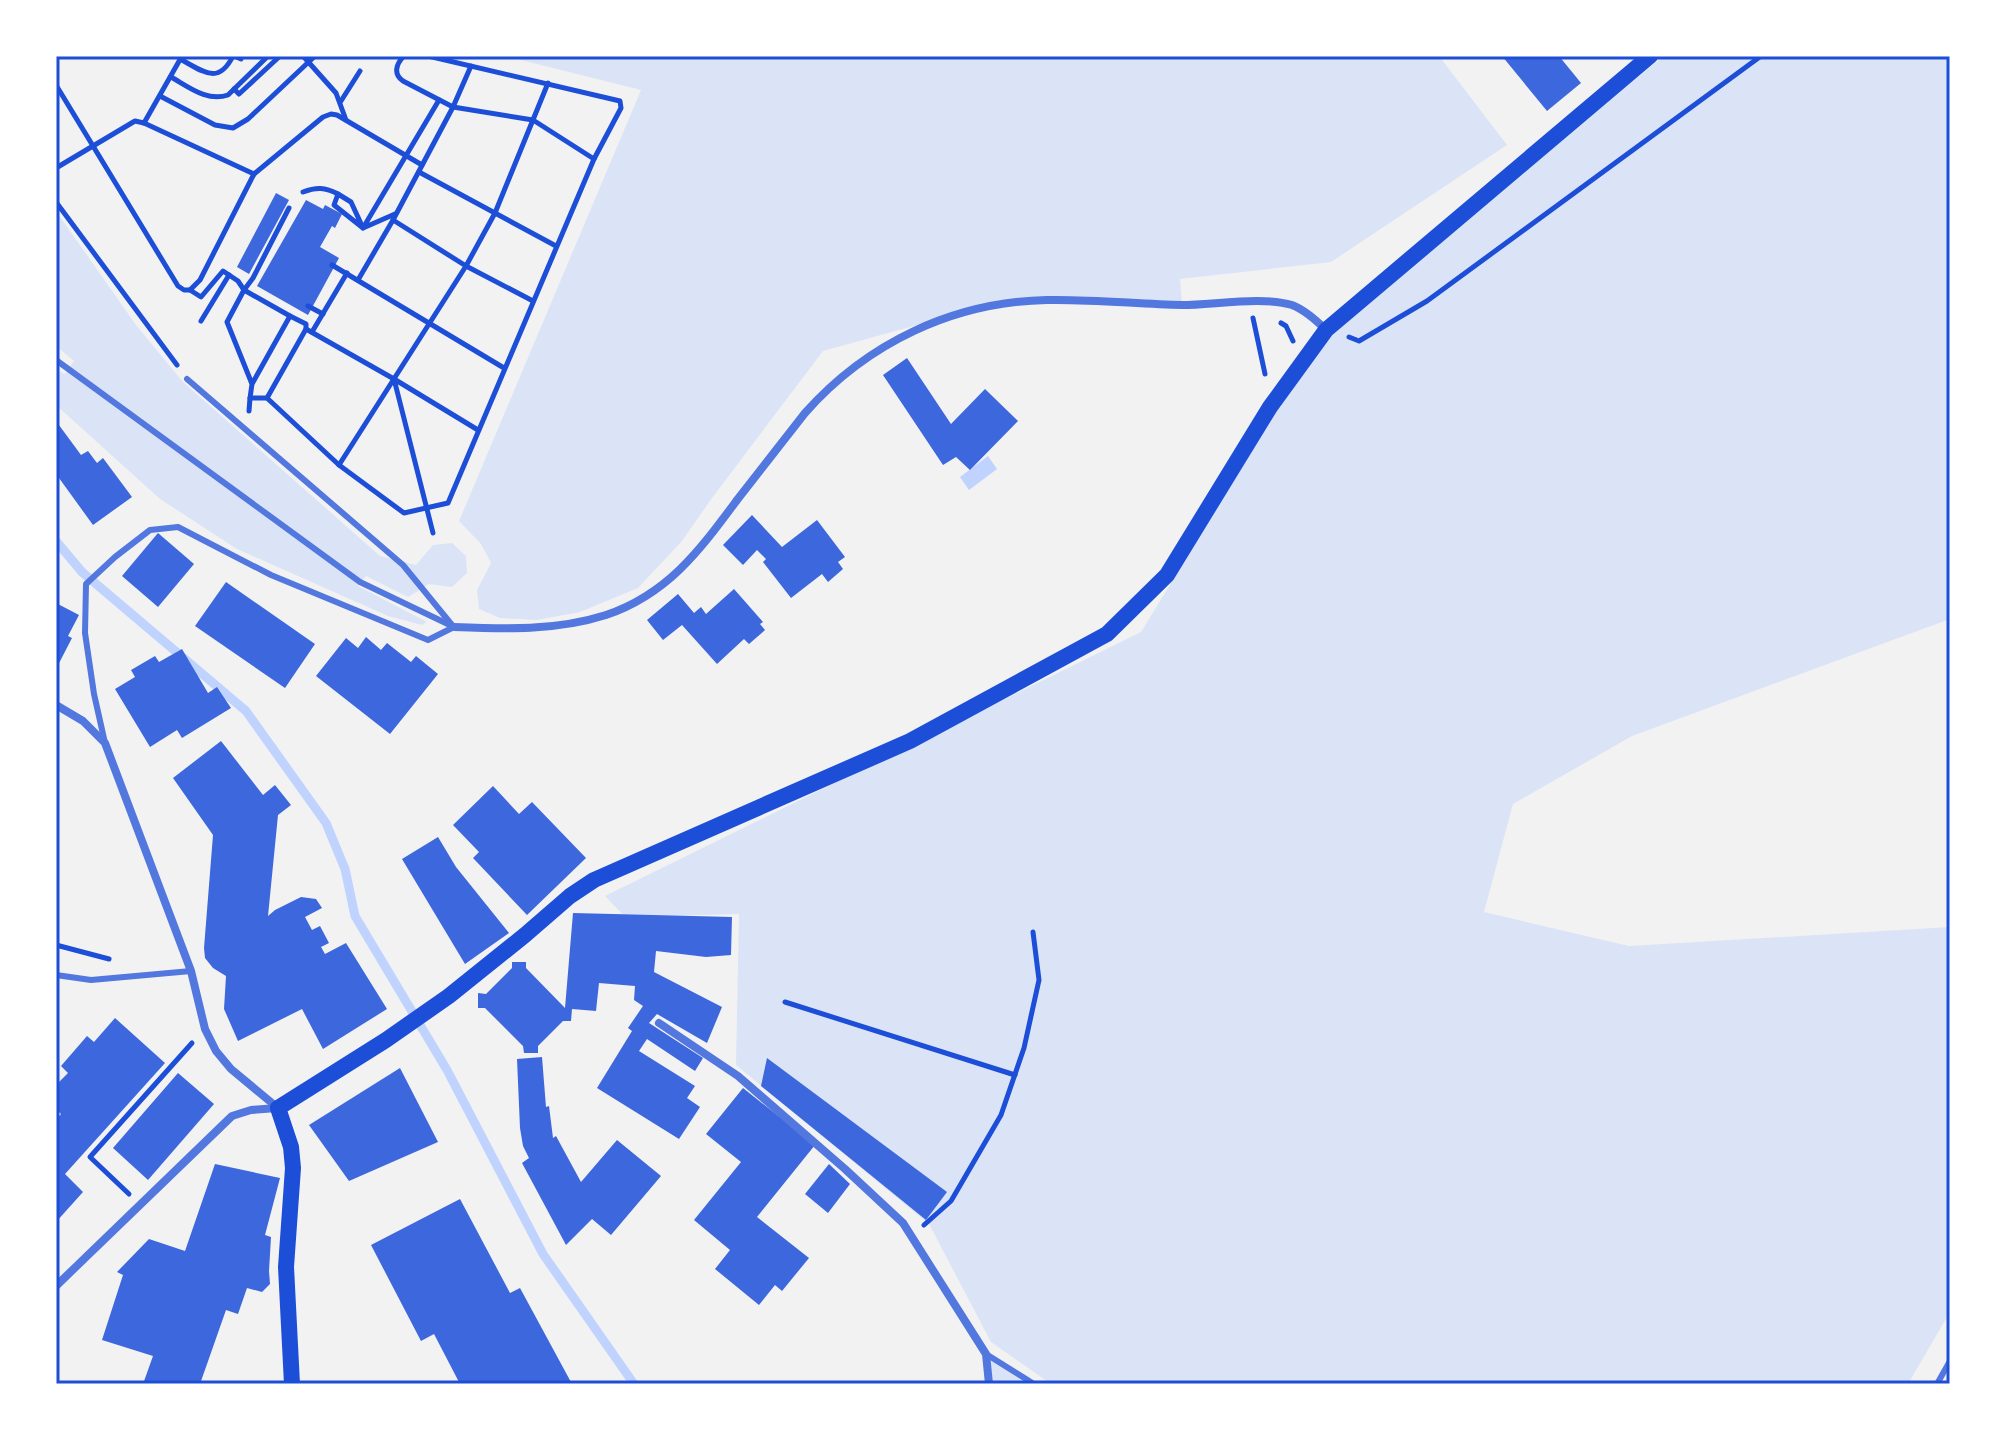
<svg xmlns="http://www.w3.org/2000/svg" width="2006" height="1440" font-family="Montserrat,sans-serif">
<rect width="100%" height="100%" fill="#f2f2f2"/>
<!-- green -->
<g fill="#dbe4f7">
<path d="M 505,56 L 1439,56 L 1507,145 L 1331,262 L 1180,279 L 1182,305 L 1102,300 L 986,306 L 823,351 L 712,498 L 682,541 L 638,588 L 580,612 L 537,620 L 500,618 L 479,609 L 477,590 L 491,563 L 481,544 L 459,521 L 641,90 Z"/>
<path d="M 1664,56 L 1950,56 L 1950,619 L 1632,736 L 1513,804 L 1484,912 L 1629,946 L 1950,927 L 1950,1312 L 1908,1384 L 1051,1384 L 991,1342 L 929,1224 L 736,1065 L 739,914 L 625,917 L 605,896 L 1141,632 L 1326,330 Z"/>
<path d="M 56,211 L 136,325 L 183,382 L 380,556 L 416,565 L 433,545 L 452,543 L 466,556 L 467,573 L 452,587 L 429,584 L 408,597 L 366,576 L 358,586 L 427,622 L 422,625 L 388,616 L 237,549 L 160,499 L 56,405 L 56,370 L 65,374 L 74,361 L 56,346 Z"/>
<path d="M 986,1354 L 1034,1384 L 989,1384 Z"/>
</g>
<!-- water -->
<path fill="#bfd3fe" d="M 988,456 L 997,469 L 969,490 L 960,477 Z"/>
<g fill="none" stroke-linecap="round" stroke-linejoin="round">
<!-- stream -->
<path stroke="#bfd3fe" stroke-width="9" d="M 56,541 L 82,572 L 246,711 L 326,823 L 345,869 L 355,916 L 447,1070 L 543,1254 L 634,1384"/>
</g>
<!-- building -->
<g fill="#3d67dc">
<path d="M 1502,56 L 1559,56 L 1581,83 L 1547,111 Z"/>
<path d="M 276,193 L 289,200 L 249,274 L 237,267 Z"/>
<path d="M 306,200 L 323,209 L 325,205 L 342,214 L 335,228 L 332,226 L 320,247 L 339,258 L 308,315 L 257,286 Z"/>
<path d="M 907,358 L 951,424 L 985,389 L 1018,421 L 970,470 L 956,457 L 943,465 L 883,375 Z"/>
<path d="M 56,421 L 81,455 L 88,451 L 97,463 L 103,458 L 132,497 L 93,525 L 59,478 L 56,480 Z"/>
<path d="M 752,515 L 782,547 L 817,520 L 845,557 L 838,562 L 843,569 L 828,582 L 822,574 L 791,598 L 763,562 L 766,559 L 757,550 L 743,565 L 723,545 Z"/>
<path d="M 158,533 L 194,564 L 158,607 L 122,576 Z"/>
<path d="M 226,582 L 315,644 L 285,688 L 195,626 Z"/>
<path d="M 734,589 L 763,622 L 760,624 L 765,630 L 749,644 L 744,639 L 717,664 L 682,625 L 663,640 L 647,620 L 678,594 L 694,613 L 701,607 L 706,614 Z"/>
<path d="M 56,603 L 79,615 L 68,636 L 72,638 L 56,669 Z"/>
<path d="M 366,637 L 381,650 L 387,643 L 411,662 L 416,656 L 438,674 L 390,734 L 316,676 L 346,638 L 358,648 Z"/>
<path d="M 182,649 L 208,693 L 217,687 L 231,708 L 182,738 L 177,730 L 150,747 L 115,689 L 135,677 L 131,670 L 155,656 L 159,662 Z"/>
<path d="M 221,741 L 263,795 L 275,785 L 291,805 L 278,815 L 268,916 L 275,910 L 301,897 L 316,899 L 322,908 L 305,917 L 312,930 L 320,926 L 329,943 L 321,947 L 325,954 L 346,943 L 387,1009 L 323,1049 L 302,1009 L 238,1041 L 224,1009 L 226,976 L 213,968 L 205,958 L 204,948 L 213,835 L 173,778 Z"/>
<path d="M 493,786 L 519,814 L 532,802 L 586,858 L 527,915 L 473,858 L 479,852 L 453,825 Z"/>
<path d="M 438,837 L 456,867 L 509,933 L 465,964 L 402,859 Z"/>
<path d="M 573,913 L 732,917 L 731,955 L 706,957 L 656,951 L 654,972 L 722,1007 L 707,1043 L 657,1014 L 649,1023 L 703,1058 L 695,1071 L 647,1039 L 639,1051 L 695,1086 L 687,1098 L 700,1107 L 679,1139 L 597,1088 L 632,1031 L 628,1028 L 643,1006 L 634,1000 L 635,986 L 599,983 L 596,1011 L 572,1009 L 571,1021 L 563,1021 L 538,1046 L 538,1053 L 524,1053 L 523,1046 L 485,1008 L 478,1008 L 478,993 L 486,994 L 512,968 L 512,962 L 526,962 L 526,968 L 565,1008 Z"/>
<path d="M 115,1018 L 165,1063 L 65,1174 L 83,1192 L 56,1222 L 56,1120 L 61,1114 L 56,1109 L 56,1085 L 68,1073 L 61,1066 L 87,1036 L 94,1042 Z"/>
<path d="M 542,1057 L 546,1107 L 549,1106 L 553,1138 L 556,1136 L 581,1182 L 617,1140 L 661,1176 L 611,1235 L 592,1219 L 566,1245 L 522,1163 L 529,1158 L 523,1146 L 520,1128 L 517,1059 Z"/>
<path d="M 767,1058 L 947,1192 L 926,1220 L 761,1086 Z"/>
<path d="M 400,1068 L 438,1142 L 349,1181 L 309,1125 Z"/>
<path d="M 178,1073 L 214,1104 L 148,1180 L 113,1148 Z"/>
<path d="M 743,1088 L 815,1145 L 757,1217 L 809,1258 L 782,1291 L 775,1285 L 759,1305 L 715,1269 L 730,1250 L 694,1220 L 741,1162 L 706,1134 Z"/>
<path d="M 215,1164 L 280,1178 L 265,1235 L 271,1237 L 269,1271 L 270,1284 L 262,1292 L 247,1288 L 238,1314 L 226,1310 L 200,1384 L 143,1384 L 153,1356 L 102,1340 L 123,1275 L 117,1272 L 149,1239 L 185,1251 Z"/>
<path d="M 829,1164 L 850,1184 L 828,1213 L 805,1194 Z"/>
<path d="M 460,1199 L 510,1293 L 520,1288 L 572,1384 L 460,1384 L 434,1334 L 421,1341 L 371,1245 Z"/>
</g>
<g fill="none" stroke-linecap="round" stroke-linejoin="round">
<!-- path -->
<g stroke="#1d4ed8" stroke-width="5">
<path d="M 234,56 L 241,59 L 242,56"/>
<path d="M 303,56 L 336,93 L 346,120"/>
<path d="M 404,56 C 396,64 393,74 403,81 L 453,107 L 533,120 L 594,159"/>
<path d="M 180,59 C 203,71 218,86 233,56"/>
<path d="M 471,66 L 453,107 L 393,220 L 466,266 L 533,301"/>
<path d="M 171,77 C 189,87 207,102 228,95 L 268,56"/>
<path d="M 56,85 L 178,286 L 184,290 L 190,290 L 200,280 L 254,174 L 323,117 L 331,114 L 337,115 L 422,165"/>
<path d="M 234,89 L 239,94 L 280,56"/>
<path d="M 160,96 L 215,125 L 233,128 L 248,119 L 315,56"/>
<path d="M 341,101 L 360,71"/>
<path d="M 144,123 L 182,56"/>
<path d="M 56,168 L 135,121 L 144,123 L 254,174"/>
<path d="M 419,172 L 556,246"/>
<path d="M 303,192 C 316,187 325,187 338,194"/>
<path d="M 338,194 L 351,202 L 363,228 L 334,205 Z"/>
<path d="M 56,202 L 177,365"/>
<path d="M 395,214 L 363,228 L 439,100"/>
<path d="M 332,265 L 504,368"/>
<path d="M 358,280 L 393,220"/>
<path d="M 190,290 L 201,297 L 223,271 L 238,281 L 244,290 L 253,278 L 289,208"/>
<path d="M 308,306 L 323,314"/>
<path d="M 290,316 L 306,324 L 306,329"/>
<path d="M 1253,318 L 1265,374"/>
<path d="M 201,321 L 229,275"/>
<path d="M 1281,323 L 1286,326 L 1293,341"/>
<path d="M 312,332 L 347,273"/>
<path d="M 1349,337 L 1359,341 L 1427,301 L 1761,56"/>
<path d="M 394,379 L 433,533"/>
<path d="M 250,398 L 252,384 L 290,316 L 244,290 L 227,322 L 252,384"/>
<path d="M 267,398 L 306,329 L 394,379 L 478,430"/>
<path d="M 249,411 L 250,398 L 267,398 L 339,465 L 404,513 L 448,503 L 594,159 L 621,108 L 620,101 L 428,56"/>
<path d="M 339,465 L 466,266 L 495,213 L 548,83"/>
<path d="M 56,945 L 109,959"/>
<path d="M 785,1002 L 1015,1075"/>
<path d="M 129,1194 L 90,1157 L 192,1043"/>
<path d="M 924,1225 L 951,1201 L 1001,1115 L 1024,1048 L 1039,980 L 1033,932"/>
</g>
<!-- service -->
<g stroke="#5277de" stroke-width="6">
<path d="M 56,360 L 360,582 L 454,627"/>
<path d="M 187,379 L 403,565 L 452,625"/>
<path d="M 105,743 L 94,694 L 85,633 L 86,584 L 115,557 L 150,530 L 178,527 L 271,575 L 428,640 L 454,627"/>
<path d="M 56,975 L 91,980 L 191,971"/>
<path d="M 986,1354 L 1034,1384"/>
<path d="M 1937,1384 L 1950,1361"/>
</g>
<!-- minor -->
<g stroke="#5277de" stroke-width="8">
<path d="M 454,627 C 505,629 556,631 606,615 C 668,594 700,550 737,500 C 760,471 782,442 805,413 C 867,343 953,302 1047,300 C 1092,299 1137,304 1182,305 C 1213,305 1263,296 1292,305 C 1305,310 1316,320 1326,330"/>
<path d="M 56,705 L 83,721 L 105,743 L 191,971 L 205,1029 L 216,1051 L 231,1069 L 278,1108"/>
<path d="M 659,1023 L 738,1076 L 845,1169 L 903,1223 L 986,1354 L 989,1384"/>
<path d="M 56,1286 L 232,1116 L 251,1110 L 277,1108"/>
</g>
<!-- secondary -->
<path stroke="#1d4ed8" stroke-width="16" d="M 292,1384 L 286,1267 L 293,1168 L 291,1147 L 278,1108 L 386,1040 L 449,996 L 525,935 L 570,896 L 594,880 L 910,741 L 1107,634 L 1167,575 L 1270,407 L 1326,330 L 1650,56"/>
</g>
<!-- border -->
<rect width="2006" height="1440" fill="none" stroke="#ffffff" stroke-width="116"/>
<rect x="58" y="58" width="1890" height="1324" fill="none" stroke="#1d4ed8" stroke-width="3"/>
</svg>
